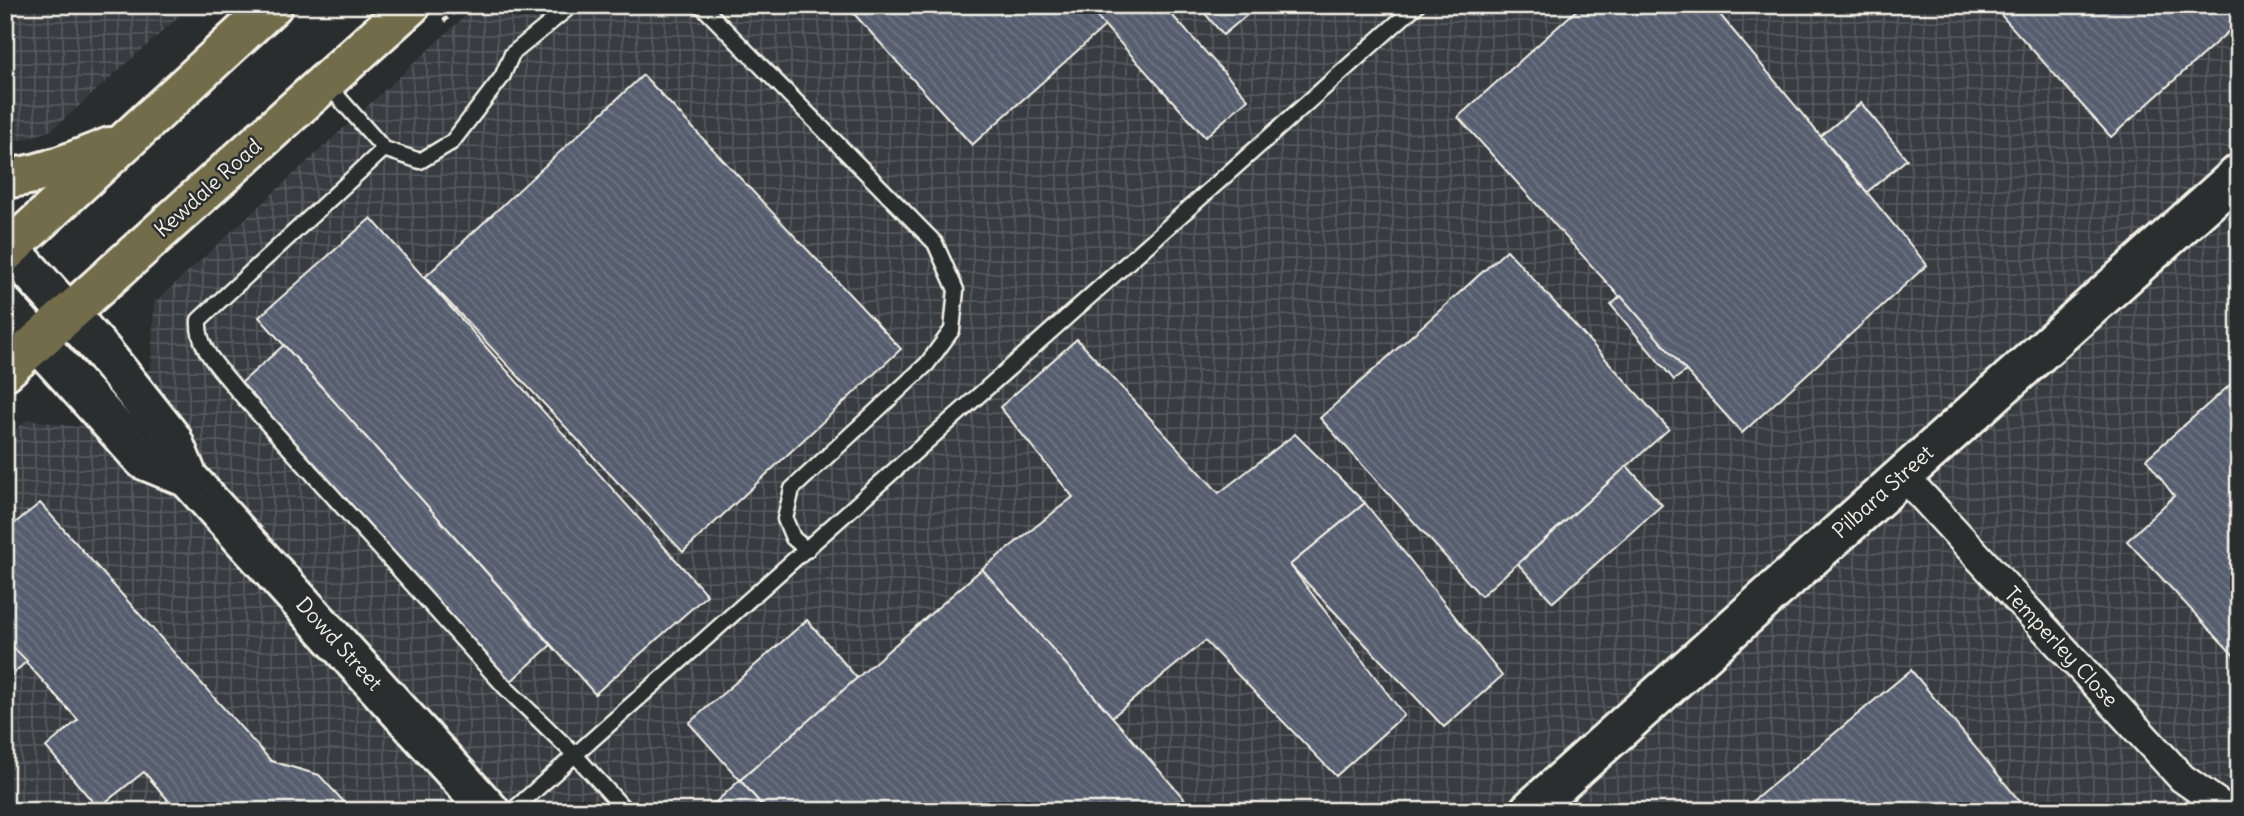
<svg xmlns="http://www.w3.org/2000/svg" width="2244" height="816" font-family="Delius,sans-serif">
<defs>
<pattern id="industrial-grid" width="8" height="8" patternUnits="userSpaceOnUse" patternTransform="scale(1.75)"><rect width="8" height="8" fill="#373b41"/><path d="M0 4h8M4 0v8" fill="none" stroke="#55585c"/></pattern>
<pattern id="building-back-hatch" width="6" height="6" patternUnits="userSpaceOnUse" patternTransform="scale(1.75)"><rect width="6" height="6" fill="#555d6e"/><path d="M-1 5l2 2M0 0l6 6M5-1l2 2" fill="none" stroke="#6e7583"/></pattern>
</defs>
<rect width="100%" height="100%" fill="#2a2d2e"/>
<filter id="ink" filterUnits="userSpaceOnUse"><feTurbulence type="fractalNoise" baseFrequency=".0143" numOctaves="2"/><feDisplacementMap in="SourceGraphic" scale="14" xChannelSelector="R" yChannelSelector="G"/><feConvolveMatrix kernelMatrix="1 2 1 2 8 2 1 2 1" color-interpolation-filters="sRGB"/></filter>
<g filter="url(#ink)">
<!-- industrial -->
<g fill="url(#industrial-grid)">
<path d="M 5,5 L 192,5 L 52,130 L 26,139 L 5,142 Z"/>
<path d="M 477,5 L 2239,5 L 2239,811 L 5,811 L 5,439 L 28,419 L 77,427 L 151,368 L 154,303 Z"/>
</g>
<!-- building -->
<g fill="url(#building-back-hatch)" stroke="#f4f1e8" stroke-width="2">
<path d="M 846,5 L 1086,5 L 1105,26 L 972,145 Z"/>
<path d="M 1086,5 L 1163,5 L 1248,99 L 1205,137 Z"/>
<path d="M 1198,5 L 1259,5 L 1223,35 Z"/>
<path d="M 1582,5 L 1712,5 L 1927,265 L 1742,433 L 1458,117 Z"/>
<path d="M 1992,5 L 2239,5 L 2239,22 L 2111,137 Z"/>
<path d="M 643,75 L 901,349 L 683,552 L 425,277 Z"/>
<path d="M 1861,103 L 1907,159 L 1867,192 L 1821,136 Z"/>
<path d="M 371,218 L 707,595 L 595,694 L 259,317 Z"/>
<path d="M 1507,250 L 1669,429 L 1481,596 L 1320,418 Z"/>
<path d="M 1621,296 L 1686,371 L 1674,380 L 1611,305 Z"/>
<path d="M 1077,339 L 1219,493 L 1295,434 L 1365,503 L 1290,565 L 1404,715 L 1336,776 L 1205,641 L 1112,717 L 982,569 L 1073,497 L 1000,407 Z"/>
<path d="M 284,345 L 551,645 L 509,683 L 241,383 Z"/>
<path d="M 2239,377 L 2239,661 L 2127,541 L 2174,496 L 2146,459 Z"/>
<path d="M 1627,466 L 1662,505 L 1553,602 L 1518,564 Z"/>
<path d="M 40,503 L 271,761 L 319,775 L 344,802 L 334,811 L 157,811 L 168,800 L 144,772 L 98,808 L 46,747 L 78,720 L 5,639 L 5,531 Z"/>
<path d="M 1365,503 L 1502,676 L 1444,727 L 1290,565 Z"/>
<path d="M 982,569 L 1195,811 L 767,811 L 740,780 Z"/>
<path d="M 807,620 L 857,678 L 740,780 L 689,723 Z"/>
<path d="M 5,639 L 27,661 L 5,681 Z"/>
<path d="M 1911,670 L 2028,811 L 1741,811 Z"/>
<path d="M 740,780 L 767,811 L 706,811 Z"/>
</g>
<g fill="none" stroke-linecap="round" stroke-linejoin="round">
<defs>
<g id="lane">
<path d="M 701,5 L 935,243 L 956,290 L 952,330 L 927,364 L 792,489 L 785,519 L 793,538 L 807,550"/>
<path d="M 326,83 L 384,149 L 199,320 C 197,349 219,367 236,389 L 505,687 L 576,756 L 626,811"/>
<path d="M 384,149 L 420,161 L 452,142 L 502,77 L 512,54 L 572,5"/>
<path d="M 512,811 L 1417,5"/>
</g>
<path id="street" d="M 1902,474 L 2182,778 L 2229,811"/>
<g id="secondary">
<path d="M 5,243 L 102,351 L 172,439 L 188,478 L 490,811"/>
<path d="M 5,306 L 144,460 L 188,478"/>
<path d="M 1529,811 L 2239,174"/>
</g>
<g id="primary">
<path d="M 5,178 C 40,177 78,159 110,147"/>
<path d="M 5,253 L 273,5"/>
<path d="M 5,371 L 411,5"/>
</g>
</defs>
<!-- lane casing -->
<use href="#lane" stroke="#f4f1e8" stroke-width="19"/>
<!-- street casing -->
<use href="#street" stroke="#f4f1e8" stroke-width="33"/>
<!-- secondary casing -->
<use href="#secondary" stroke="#f4f1e8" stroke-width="44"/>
<!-- primary casing -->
<use href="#primary" stroke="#f4f1e8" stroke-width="44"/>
<!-- path -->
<path stroke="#f4f1e8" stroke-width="4.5" stroke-dasharray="5 5" stroke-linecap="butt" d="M 444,21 L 461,5"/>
<!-- lane -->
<use href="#lane" stroke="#2a2d2e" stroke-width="14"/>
<!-- street -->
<use href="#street" stroke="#2a2d2e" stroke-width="28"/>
<!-- secondary -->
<use href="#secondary" stroke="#2a2d2e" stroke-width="38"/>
<!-- primary -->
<use href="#primary" stroke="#726c4b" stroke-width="38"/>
</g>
</g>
<g text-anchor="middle" stroke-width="5" stroke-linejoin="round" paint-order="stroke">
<!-- street labels -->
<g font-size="21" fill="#f4f1e8" stroke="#2a2d2e">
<text transform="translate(208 188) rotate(-42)" y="7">Kewdale Road</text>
<text transform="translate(1883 492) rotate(-42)" y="7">Pilbara Street</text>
<text transform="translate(339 644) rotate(48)" y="7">Dowd Street</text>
<text transform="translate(2061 647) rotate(47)" y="7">Temperley Close</text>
</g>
</g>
<!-- margin -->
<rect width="2244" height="816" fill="none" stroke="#2a2d2e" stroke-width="28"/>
<rect x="14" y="14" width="2216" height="788" fill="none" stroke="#f4f1e8" stroke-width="2.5" filter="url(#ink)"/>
</svg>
